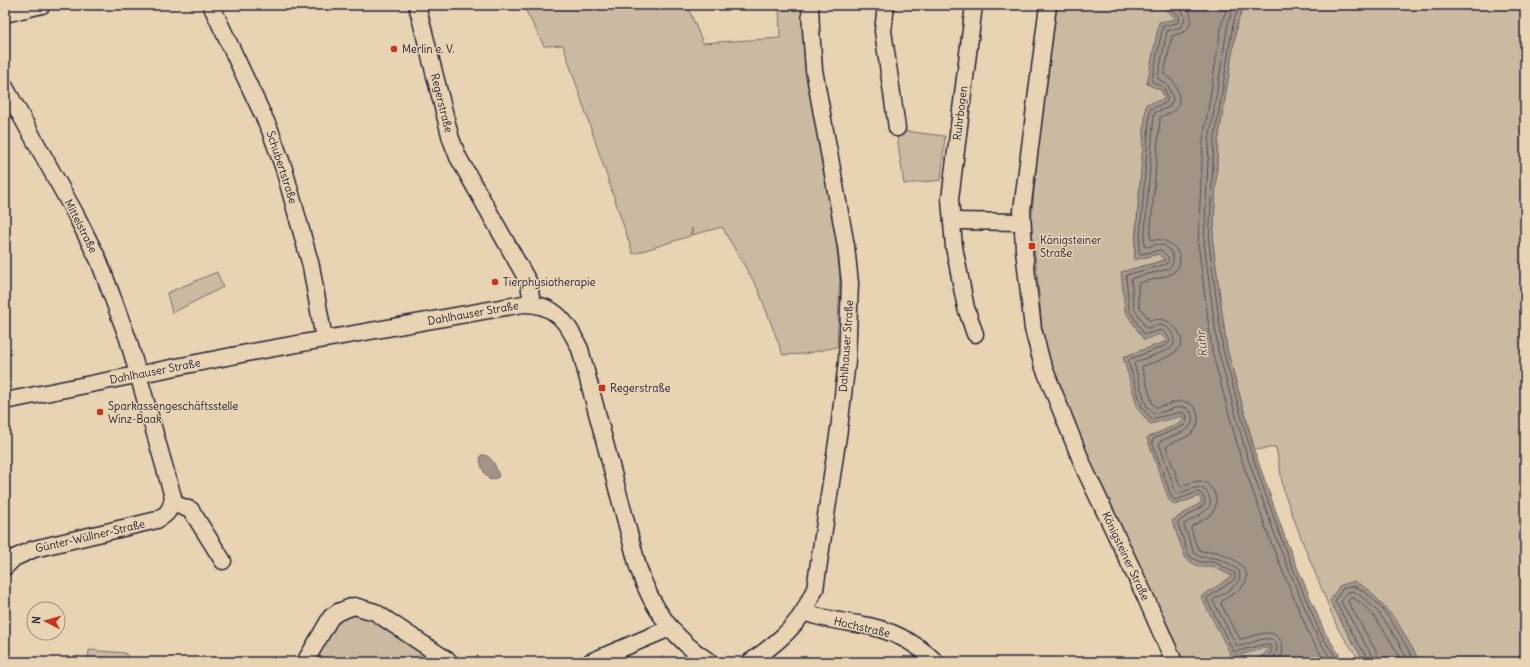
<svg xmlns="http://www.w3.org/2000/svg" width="1530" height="667" font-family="Delius,sans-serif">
<rect width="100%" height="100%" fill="#e8d4b3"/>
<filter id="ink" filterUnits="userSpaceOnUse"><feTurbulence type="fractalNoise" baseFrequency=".025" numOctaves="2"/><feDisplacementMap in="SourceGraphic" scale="8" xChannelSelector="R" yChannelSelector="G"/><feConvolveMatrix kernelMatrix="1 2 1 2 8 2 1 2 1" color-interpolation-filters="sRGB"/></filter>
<g filter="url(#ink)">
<!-- green -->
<g fill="#cbbaa2" stroke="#766e6e">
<path d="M 523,5 L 687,5 L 703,43 L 780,38 L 779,5 L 808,5 L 840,274 L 837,347 L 804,354 L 783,355 L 758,289 L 722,227 L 692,235 L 692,228 L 690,236 L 633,254 L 563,45 L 544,46 Z"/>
<path d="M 1057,5 L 1164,5 L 1178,19 L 1147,84 L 1161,90 L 1165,99 L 1141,174 L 1135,241 L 1135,259 L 1160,254 L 1165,260 L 1122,272 L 1160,334 L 1167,341 L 1123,357 L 1183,416 L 1183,422 L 1147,438 L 1175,505 L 1199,496 L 1202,502 L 1172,521 L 1199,567 L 1212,566 L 1232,576 L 1269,647 L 1265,654 L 1251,662 L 1183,662 L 1087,458 L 1044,352 L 1037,272 L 1031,225 L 1037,156 Z"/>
<path d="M 1244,5 L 1525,5 L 1525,662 L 1420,662 L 1396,620 L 1351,640 L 1365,662 L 1361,662 L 1338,629 L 1303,543 L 1284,492 L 1276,447 L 1255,450 L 1227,349 L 1213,244 L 1218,142 L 1237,24 Z"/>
<path d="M 896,130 L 945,136 L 941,180 L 904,184 Z"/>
<path d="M 217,272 L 223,287 L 172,313 L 167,293 Z"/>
<path d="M 353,599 L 444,662 L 298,662 Z"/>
<path d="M 89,650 L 125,653 L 131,662 L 88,662 Z"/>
</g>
<!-- water -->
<g fill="#a29588" stroke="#6f6769">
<path d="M 1163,5 L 1244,5 L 1237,24 L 1218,142 L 1213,244 L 1227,349 L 1254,450 L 1287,543 L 1325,633 L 1344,662 L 1251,662 L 1265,654 L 1269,647 L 1232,657 L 1201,597 L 1232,576 L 1212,566 L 1199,567 L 1186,559 L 1172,521 L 1202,502 L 1199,496 L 1175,505 L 1169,500 L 1147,438 L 1182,422 L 1183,416 L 1150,424 L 1138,409 L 1123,357 L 1167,341 L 1160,334 L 1144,340 L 1125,311 L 1121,272 L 1165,260 L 1159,254 L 1134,260 L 1146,104 L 1165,99 L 1161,90 L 1147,84 L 1159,22 L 1177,19 L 1162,7 Z"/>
<path d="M 481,455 C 492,454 496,467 499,476 L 497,478 L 490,480 C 484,475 478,461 481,455 Z"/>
<path d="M 1354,581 L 1369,590 L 1396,620 L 1420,662 L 1365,662 L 1351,640 L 1330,601 L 1339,586 Z"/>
</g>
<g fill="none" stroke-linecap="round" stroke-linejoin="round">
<!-- shore -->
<g stroke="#55505a" stroke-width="1">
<path d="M 1166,5 L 1179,15 L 1180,19 L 1177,23 L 1163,26 L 1152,80 L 1153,82 L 1164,88 L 1168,99 L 1166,103 L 1150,109 L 1139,252 L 1141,254 L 1161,250 L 1168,257 L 1169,260 L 1166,264 L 1127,275 L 1126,276 L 1129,310 L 1144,334 L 1146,334 L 1161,330 L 1169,337 L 1170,341 L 1167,345 L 1130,359 L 1128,361 L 1142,407 L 1151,419 L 1181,412 L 1187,415 L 1186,423 L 1185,425 L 1153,439 L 1152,442 L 1172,498 L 1176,500 L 1198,492 L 1203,495 L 1205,501 L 1204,505 L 1178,522 L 1178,524 L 1189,556 L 1200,562 L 1214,562 L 1235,573 L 1235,577 L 1234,580 L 1207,598 L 1207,600 L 1234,652 L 1266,644 L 1271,646 L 1272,650 L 1268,657 L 1259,662"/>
<path d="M 1174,5 L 1183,12 L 1185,19 L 1181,27 L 1167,31 L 1158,77 L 1158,79 L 1168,85 L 1173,99 L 1169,107 L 1154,113 L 1144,245 L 1146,247 C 1151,246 1157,243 1163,245 C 1173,249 1177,263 1168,269 L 1133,278 L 1131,280 L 1134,308 L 1146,328 L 1148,328 C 1152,327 1157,325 1161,325 C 1172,327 1179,342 1170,349 L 1136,362 L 1134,364 L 1146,405 L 1153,413 C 1163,414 1174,406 1184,407 C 1187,408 1190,410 1191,413 C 1200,433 1167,435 1159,443 L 1176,493 L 1178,494 C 1189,490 1204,481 1209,497 C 1211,501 1211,505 1208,508 C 1202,515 1192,519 1184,524 L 1184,526 L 1194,553 L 1201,557 L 1216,558 L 1230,564 L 1239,571 C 1244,585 1223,593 1214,599 L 1213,601 L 1237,646 C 1246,646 1262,637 1270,639 C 1282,643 1276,657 1269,662"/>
<path d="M 1184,5 C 1192,12 1194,24 1185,31 C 1181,34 1176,34 1172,36 L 1164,74 C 1166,76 1169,78 1172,80 C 1179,89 1183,105 1172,112 C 1168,114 1163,115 1160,117 L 1150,238 L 1152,240 C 1170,236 1189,257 1175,271 C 1168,278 1148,280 1139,283 L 1138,285 L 1139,306 L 1149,320 C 1154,321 1159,318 1164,320 C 1169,321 1175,327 1178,331 C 1193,353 1156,361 1143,366 L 1142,368 L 1152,402 L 1155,407 C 1165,407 1176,399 1186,402 C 1200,405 1202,426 1191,434 C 1184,440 1172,441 1166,447 L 1180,486 L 1182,486 C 1187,484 1194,481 1200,481 C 1212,482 1220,499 1214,510 C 1210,517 1199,522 1192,526 L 1191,529 C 1193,534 1195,545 1199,549 C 1203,554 1211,550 1217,552 C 1230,556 1258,570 1242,587 C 1236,593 1228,597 1222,601 L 1221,604 L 1240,639 C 1253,638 1272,625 1281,641 C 1285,649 1282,655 1278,662"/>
<path d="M 1228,5 L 1222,22 L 1203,141 L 1198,243 L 1212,351 L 1240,455 L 1273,548 L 1311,639 L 1326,662"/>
<path d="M 1234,5 L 1228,23 L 1209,141 L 1204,243 L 1218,350 L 1246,453 L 1279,546 L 1317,637 L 1333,662"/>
<path d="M 1239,5 L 1233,24 L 1214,142 L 1209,243 L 1223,350 L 1251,452 L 1283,544 L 1321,635 L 1339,662"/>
<path d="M 1368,662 L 1368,659 L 1355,638 L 1335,601 L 1342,589 L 1353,586 C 1381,596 1401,637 1415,662"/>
<path d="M 1373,662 L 1372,656 L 1341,602 L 1346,593 L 1353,591 C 1380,606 1395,636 1409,662"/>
<path d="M 1379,662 L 1377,653 L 1348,602 L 1350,598 L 1353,598 C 1375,610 1390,640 1402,662"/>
</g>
<defs>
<g id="minor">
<path d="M 211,5 L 270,130 L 284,169 L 311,266 L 324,339"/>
<path d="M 417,5 L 451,139 L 458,157 L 529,283 L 532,304"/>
<path d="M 886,5 L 883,31 L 897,128"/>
<path d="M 974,5 L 950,199 L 954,247 L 966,308 L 975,334"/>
<path d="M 1048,5 L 1022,210 L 1024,250 L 1033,329 L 1042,363 L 1085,470 L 1145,596 L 1174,662"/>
<path d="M 5,14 L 42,5"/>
<path d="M 5,87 L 76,215 L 99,261 L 128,339 L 173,497 C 171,509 168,514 157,520 L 34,549 L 14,558 L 5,567"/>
<path d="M 952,221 L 1022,222"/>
<path d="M 5,401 L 252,352 L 523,304 C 555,303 568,323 580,349 L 638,567 C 651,607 674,640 710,662"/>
<path d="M 172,503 L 191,510 L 223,561"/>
<path d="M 804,612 C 821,619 839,621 858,624 C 889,629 913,640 936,662"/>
<path d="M 305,662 L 331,617 L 338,612 L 354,606 L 375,612 L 450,662"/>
<path d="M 590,662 L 670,628"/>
<path d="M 750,662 C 770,648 791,632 804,611 C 808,604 811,596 815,589 L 839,429 L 847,361 L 850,283 L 846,246 L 814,70 L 811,29 L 810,5"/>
</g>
</defs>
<!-- minor casing -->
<use href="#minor" stroke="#22223b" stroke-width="19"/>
<!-- minor -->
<use href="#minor" stroke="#e8d4b3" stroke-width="16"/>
</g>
</g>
<!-- markers -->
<g fill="#c8321e" stroke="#e8d4b3" stroke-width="1.5">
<circle cx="394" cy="49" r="4"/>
<rect x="1028" y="242" width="8" height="8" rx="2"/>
<circle cx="495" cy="282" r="4"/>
<rect x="598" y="384" width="8" height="8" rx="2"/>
<circle cx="100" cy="412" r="4"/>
</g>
<g text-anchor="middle" stroke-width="3" stroke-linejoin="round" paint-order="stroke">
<!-- poi labels -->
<g font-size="11" fill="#22223b" stroke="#e8d4b3" text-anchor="start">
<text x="402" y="53">Merlin e. V.</text>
<text x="1040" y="244">Königsteiner<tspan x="1040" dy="13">Straße</tspan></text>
<text x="503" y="286">Tierphysiotherapie</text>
<text x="610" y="392">Regerstraße</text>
<text x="108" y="410">Sparkassengeschäftsstelle<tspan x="108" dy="13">Winz-Baak</tspan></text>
</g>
<!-- street labels -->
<g font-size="11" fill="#22223b" stroke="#e8d4b3">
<text transform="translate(442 103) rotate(76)" y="4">Regerstraße</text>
<text transform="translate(960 113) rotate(-83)" y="4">Ruhrbogen</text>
<text transform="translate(282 167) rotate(72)" y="4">Schubertstraße</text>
<text transform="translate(81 226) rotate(63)" y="4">Mittelstraße</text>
<text transform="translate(473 313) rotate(-10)" y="4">Dahlhauser Straße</text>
<text transform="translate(846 346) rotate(-86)" y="4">Dahlhauser Straße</text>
<text transform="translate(155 371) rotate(-11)" y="4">Dahlhauser Straße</text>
<text transform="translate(90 536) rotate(-13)" y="4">Günter-Wüllner-Straße</text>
<text transform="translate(1126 556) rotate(65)" y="4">Königsteiner Straße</text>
<text transform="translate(862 627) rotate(13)" y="4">Hochstraße</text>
</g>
<!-- water labels -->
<g font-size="12" font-style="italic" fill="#484452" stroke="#e8d4b3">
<text transform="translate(1202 344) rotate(-96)" y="4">Ruhr</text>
</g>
</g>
<!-- margin -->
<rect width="1530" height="667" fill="none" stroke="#e8d4b3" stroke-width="20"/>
<rect x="10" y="10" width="1510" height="647" fill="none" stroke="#22223b" stroke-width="1.5" filter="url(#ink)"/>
<!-- north arrow -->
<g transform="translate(46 621) rotate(276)"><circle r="19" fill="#e8d4b3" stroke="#998d83"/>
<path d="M0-3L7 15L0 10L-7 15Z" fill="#c8321e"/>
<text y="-6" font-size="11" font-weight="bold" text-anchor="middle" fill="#22223b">N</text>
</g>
</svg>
